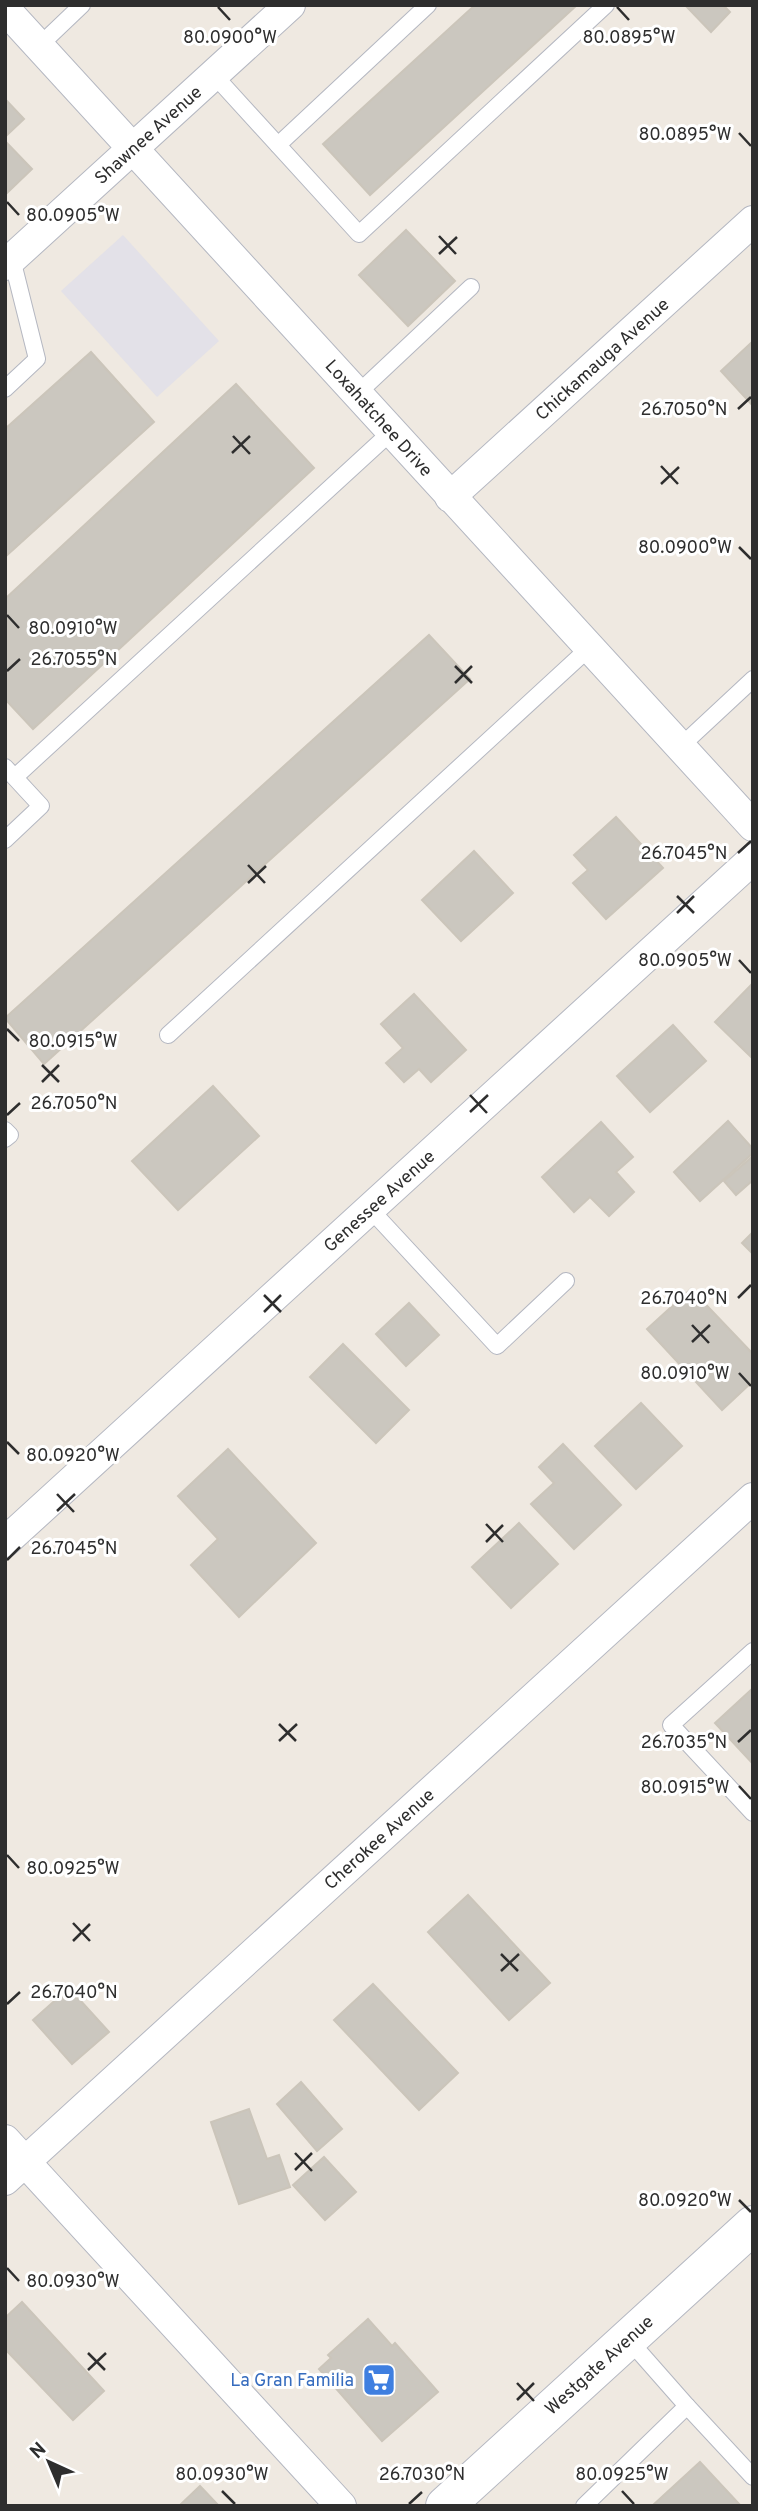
<svg xmlns="http://www.w3.org/2000/svg" width="758" height="2511" font-family="Overpass,sans-serif">
<rect width="100%" height="100%" fill="#efe9e1"/>
<!-- industrial -->
<path fill="#e3e1e8" d="M 123,235 L 219,341 L 157,397 L 61,291 Z"/>
<!-- building -->
<g fill="#cbc7bf" stroke="#cbc5ba" stroke-width="2">
<path d="M 475,5 L 577,5 L 370,195 L 323,144 Z"/>
<path d="M 685,5 L 723,5 L 730,12 L 711,32 Z"/>
<path d="M 5,99 L 24,119 L 5,137 Z"/>
<path d="M 5,141 L 32,169 L 5,195 Z"/>
<path d="M 406,230 L 455,281 L 408,326 L 359,275 Z"/>
<path d="M 753,341 L 753,406 L 721,371 Z"/>
<path d="M 91,352 L 154,422 L 5,557 L 5,429 Z"/>
<path d="M 236,384 L 314,468 L 33,729 L 5,699 L 5,599 Z"/>
<path d="M 429,635 L 470,679 L 44,1064 L 5,1018 Z"/>
<path d="M 616,817 L 663,868 L 606,919 L 573,883 L 588,870 L 574,855 Z"/>
<path d="M 474,851 L 513,893 L 461,941 L 422,900 Z"/>
<path d="M 753,983 L 753,1059 L 715,1022 Z"/>
<path d="M 414,994 L 466,1050 L 431,1082 L 419,1069 L 404,1082 L 386,1063 L 403,1048 L 381,1024 Z"/>
<path d="M 673,1025 L 706,1061 L 650,1112 L 617,1076 Z"/>
<path d="M 213,1086 L 259,1136 L 178,1210 L 132,1161 Z"/>
<path d="M 728,1121 L 753,1149 L 753,1153 L 700,1201 L 674,1172 Z"/>
<path d="M 601,1122 L 633,1157 L 616,1172 L 634,1192 L 609,1216 L 590,1197 L 574,1212 L 542,1177 Z"/>
<path d="M 753,1156 L 753,1180 L 736,1195 L 724,1181 Z"/>
<path d="M 753,1232 L 753,1254 L 742,1243 Z"/>
<path d="M 691,1289 L 753,1354 L 753,1381 L 722,1410 L 647,1329 Z"/>
<path d="M 409,1303 L 439,1335 L 406,1366 L 376,1334 Z"/>
<path d="M 343,1344 L 409,1410 L 376,1443 L 310,1377 Z"/>
<path d="M 641,1403 L 682,1446 L 636,1489 L 595,1446 Z"/>
<path d="M 563,1444 L 621,1505 L 574,1549 L 531,1504 L 554,1483 L 539,1467 Z"/>
<path d="M 228,1449 L 316,1543 L 239,1617 L 191,1565 L 218,1539 L 178,1496 Z"/>
<path d="M 519,1523 L 558,1564 L 511,1608 L 472,1567 Z"/>
<path d="M 753,1688 L 753,1764 L 715,1723 Z"/>
<path d="M 468,1895 L 550,1983 L 509,2020 L 428,1932 Z"/>
<path d="M 373,1984 L 458,2073 L 419,2110 L 334,2020 Z"/>
<path d="M 69,1988 L 109,2032 L 72,2064 L 33,2020 Z"/>
<path d="M 301,2082 L 342,2129 L 317,2151 L 277,2104 Z"/>
<path d="M 249,2109 L 267,2159 L 279,2155 L 290,2187 L 239,2204 L 211,2122 Z"/>
<path d="M 324,2157 L 356,2192 L 325,2220 L 293,2185 Z"/>
<path d="M 22,2302 L 104,2391 L 73,2420 L 5,2349 L 5,2318 Z"/>
<path d="M 368,2319 L 392,2346 L 395,2343 L 438,2392 L 382,2441 L 319,2369 L 331,2358 L 328,2355 Z"/>
<path d="M 700,2462 L 741,2506 L 652,2506 Z"/>
<path d="M 200,2486 L 219,2506 L 179,2506 Z"/>
</g>
<g fill="none" stroke-linecap="round" stroke-linejoin="round">
<defs>
<g id="lane">
<path d="M 39,46 L 82,5"/>
<path d="M 214,75 L 359,234 L 606,5"/>
<path d="M 278,145 L 428,5"/>
<path d="M 5,389 L 37,359 L 12,259"/>
<path d="M 357,394 L 471,287"/>
<path d="M 680,747 L 753,679"/>
<path d="M 5,767 L 41,806 L 5,840"/>
<path d="M 15,777 L 391,432"/>
<path d="M 168,1035 L 589,648"/>
<path d="M 5,1130 L 10,1135 L 5,1139"/>
<path d="M 370,1209 L 497,1346 L 566,1281"/>
<path d="M 753,1651 L 671,1725 L 753,1813"/>
<path d="M 628,2339 L 687,2406"/>
<path d="M 584,2506 L 687,2406 L 753,2477"/>
</g>
<g id="street">
<path d="M 5,9 L 753,826"/>
<path d="M 5,265 L 290,5"/>
<path d="M 450,497 L 753,221"/>
<path d="M 5,1542 L 753,859"/>
<path d="M 5,2140 L 341,2506"/>
<path d="M 5,2180 L 753,1498"/>
</g>
<path id="secondary" d="M 445,2506 L 753,2225"/>
</defs>
<!-- lane casing -->
<use href="#lane" stroke="#b4b7c1" stroke-width="18"/>
<!-- street casing -->
<use href="#street" stroke="#b4b7c1" stroke-width="32"/>
<!-- secondary casing -->
<use href="#secondary" stroke="#b4b7c1" stroke-width="40"/>
<!-- lane -->
<use href="#lane" stroke="#fff" stroke-width="16"/>
<!-- street -->
<use href="#street" stroke="#fff" stroke-width="30"/>
<!-- secondary -->
<use href="#secondary" stroke="#fff" stroke-width="38"/>
</g>
<!-- ticks -->
<path fill="none" stroke="#2e2e2e" stroke-width="2.5" d="M 218,7 L 230,20M 617,7 L 629,20M 739,133 L 751,146M 7,202 L 19,215M 439,236 L 456,254M 439,254 L 457,237M 738,409 L 751,397M 233,436 L 250,454M 232,453 L 250,436M 661,466 L 678,484M 661,484 L 679,467M 739,547 L 751,559M 7,615 L 19,628M 455,666 L 472,683M 7,671 L 20,659M 455,683 L 472,666M 738,853 L 751,841M 248,865 L 265,883M 248,883 L 266,866M 677,896 L 694,913M 677,913 L 694,896M 739,960 L 751,973M 7,1029 L 19,1041M 42,1065 L 59,1082M 42,1082 L 59,1065M 470,1095 L 487,1113M 470,1112 L 488,1095M 7,1115 L 20,1103M 264,1295 L 281,1312M 738,1298 L 751,1285M 264,1312 L 281,1295M 692,1325 L 709,1343M 692,1342 L 710,1325M 739,1373 L 751,1386M 7,1442 L 19,1454M 57,1494 L 74,1512M 57,1511 L 75,1494M 486,1524 L 503,1542M 486,1542 L 503,1525M 7,1560 L 20,1547M 279,1724 L 296,1741M 279,1741 L 297,1724M 738,1742 L 751,1730M 739,1786 L 751,1799M 7,1855 L 19,1868M 73,1923 L 90,1941M 73,1941 L 90,1924M 501,1954 L 518,1971M 501,1971 L 519,1954M 7,2004 L 20,1992M 295,2153 L 312,2171M 295,2170 L 312,2153M 739,2200 L 751,2212M 7,2268 L 19,2281M 88,2353 L 105,2370M 88,2370 L 106,2353M 517,2383 L 534,2401M 517,2400 L 534,2383M 222,2491 L 235,2504M 622,2491 L 634,2504M 409,2504 L 422,2492"/>
<!-- icons -->
<defs>
<symbol id="supermarket-square" viewBox="-11 -11 22 22"><rect x="-9" y="-9" width="18" height="18" rx="4" fill="#3f7fe0" stroke="#fff"/><path d="M-6-5.5h2.5l.6 2H6L4.5 2H-2.5L-4.4-4H-6ZM-1.5 3.2a1.3 1.3 0 1 0 .1 0ZM3 3.2a1.3 1.3 0 1 0 .1 0Z" fill="#fff"/></symbol>
</defs>
<g fill-rule="evenodd">
<use href="#supermarket-square" x="360" y="2361" width="38" height="38"/>
</g>
<g text-anchor="middle" stroke-width="6" stroke-linejoin="round" paint-order="stroke">
<!-- street labels -->
<g font-size="18" fill="#2e2e2e" stroke="#fff">
<text transform="translate(148 135) rotate(-42)" y="6">Shawnee Avenue</text>
<text transform="translate(602 359) rotate(-42)" y="6">Chickamauga Avenue</text>
<text transform="translate(379 418) rotate(48)" y="6">Loxahatchee Drive</text>
<text transform="translate(379 1201) rotate(-42)" y="6">Genessee Avenue</text>
<text transform="translate(379 1839) rotate(-42)" y="6">Cherokee Avenue</text>
<text transform="translate(599 2365) rotate(-42)" y="6">Westgate Avenue</text>
</g>
<!-- shop labels -->
<g font-size="18" fill="#366cbe" stroke="#fff" text-anchor="end">
<text x="354" y="2386">La Gran Familia</text>
</g>
</g>
<g font-size="18" text-anchor="middle" fill="#2e2e2e" stroke="#fff" stroke-width="6" stroke-linejoin="round" paint-order="stroke">
<text x="230" y="43">80.0900°W</text>
<text x="629" y="43">80.0895°W</text>
<text x="685" y="140">80.0895°W</text>
<text x="73" y="221">80.0905°W</text>
<text x="684" y="415">26.7050°N</text>
<text x="685" y="553">80.0900°W</text>
<text x="73" y="634">80.0910°W</text>
<text x="74" y="665">26.7055°N</text>
<text x="684" y="859">26.7045°N</text>
<text x="685" y="966">80.0905°W</text>
<text x="73" y="1047">80.0915°W</text>
<text x="74" y="1109">26.7050°N</text>
<text x="684" y="1304">26.7040°N</text>
<text x="685" y="1379">80.0910°W</text>
<text x="73" y="1461">80.0920°W</text>
<text x="74" y="1554">26.7045°N</text>
<text x="684" y="1748">26.7035°N</text>
<text x="685" y="1793">80.0915°W</text>
<text x="73" y="1874">80.0925°W</text>
<text x="74" y="1998">26.7040°N</text>
<text x="685" y="2206">80.0920°W</text>
<text x="73" y="2287">80.0930°W</text>
<text x="222" y="2480">80.0930°W</text>
<text x="622" y="2480">80.0925°W</text>
<text x="422" y="2480">26.7030°N</text>
</g>
<!-- border -->
<rect width="758" height="2511" fill="none" stroke="#2e2e2e" stroke-width="14"/>
<!-- north arrow -->
<g transform="translate(49 2462) rotate(316)" stroke="#ffffff" stroke-width="5" paint-order="stroke">
<path d="M0-5L12 26L0 18L-12 26Z" fill="#2e2e2e"/>
<text y="-10" font-size="19" font-weight="bold" text-anchor="middle" fill="#2e2e2e">N</text>
</g>
</svg>
